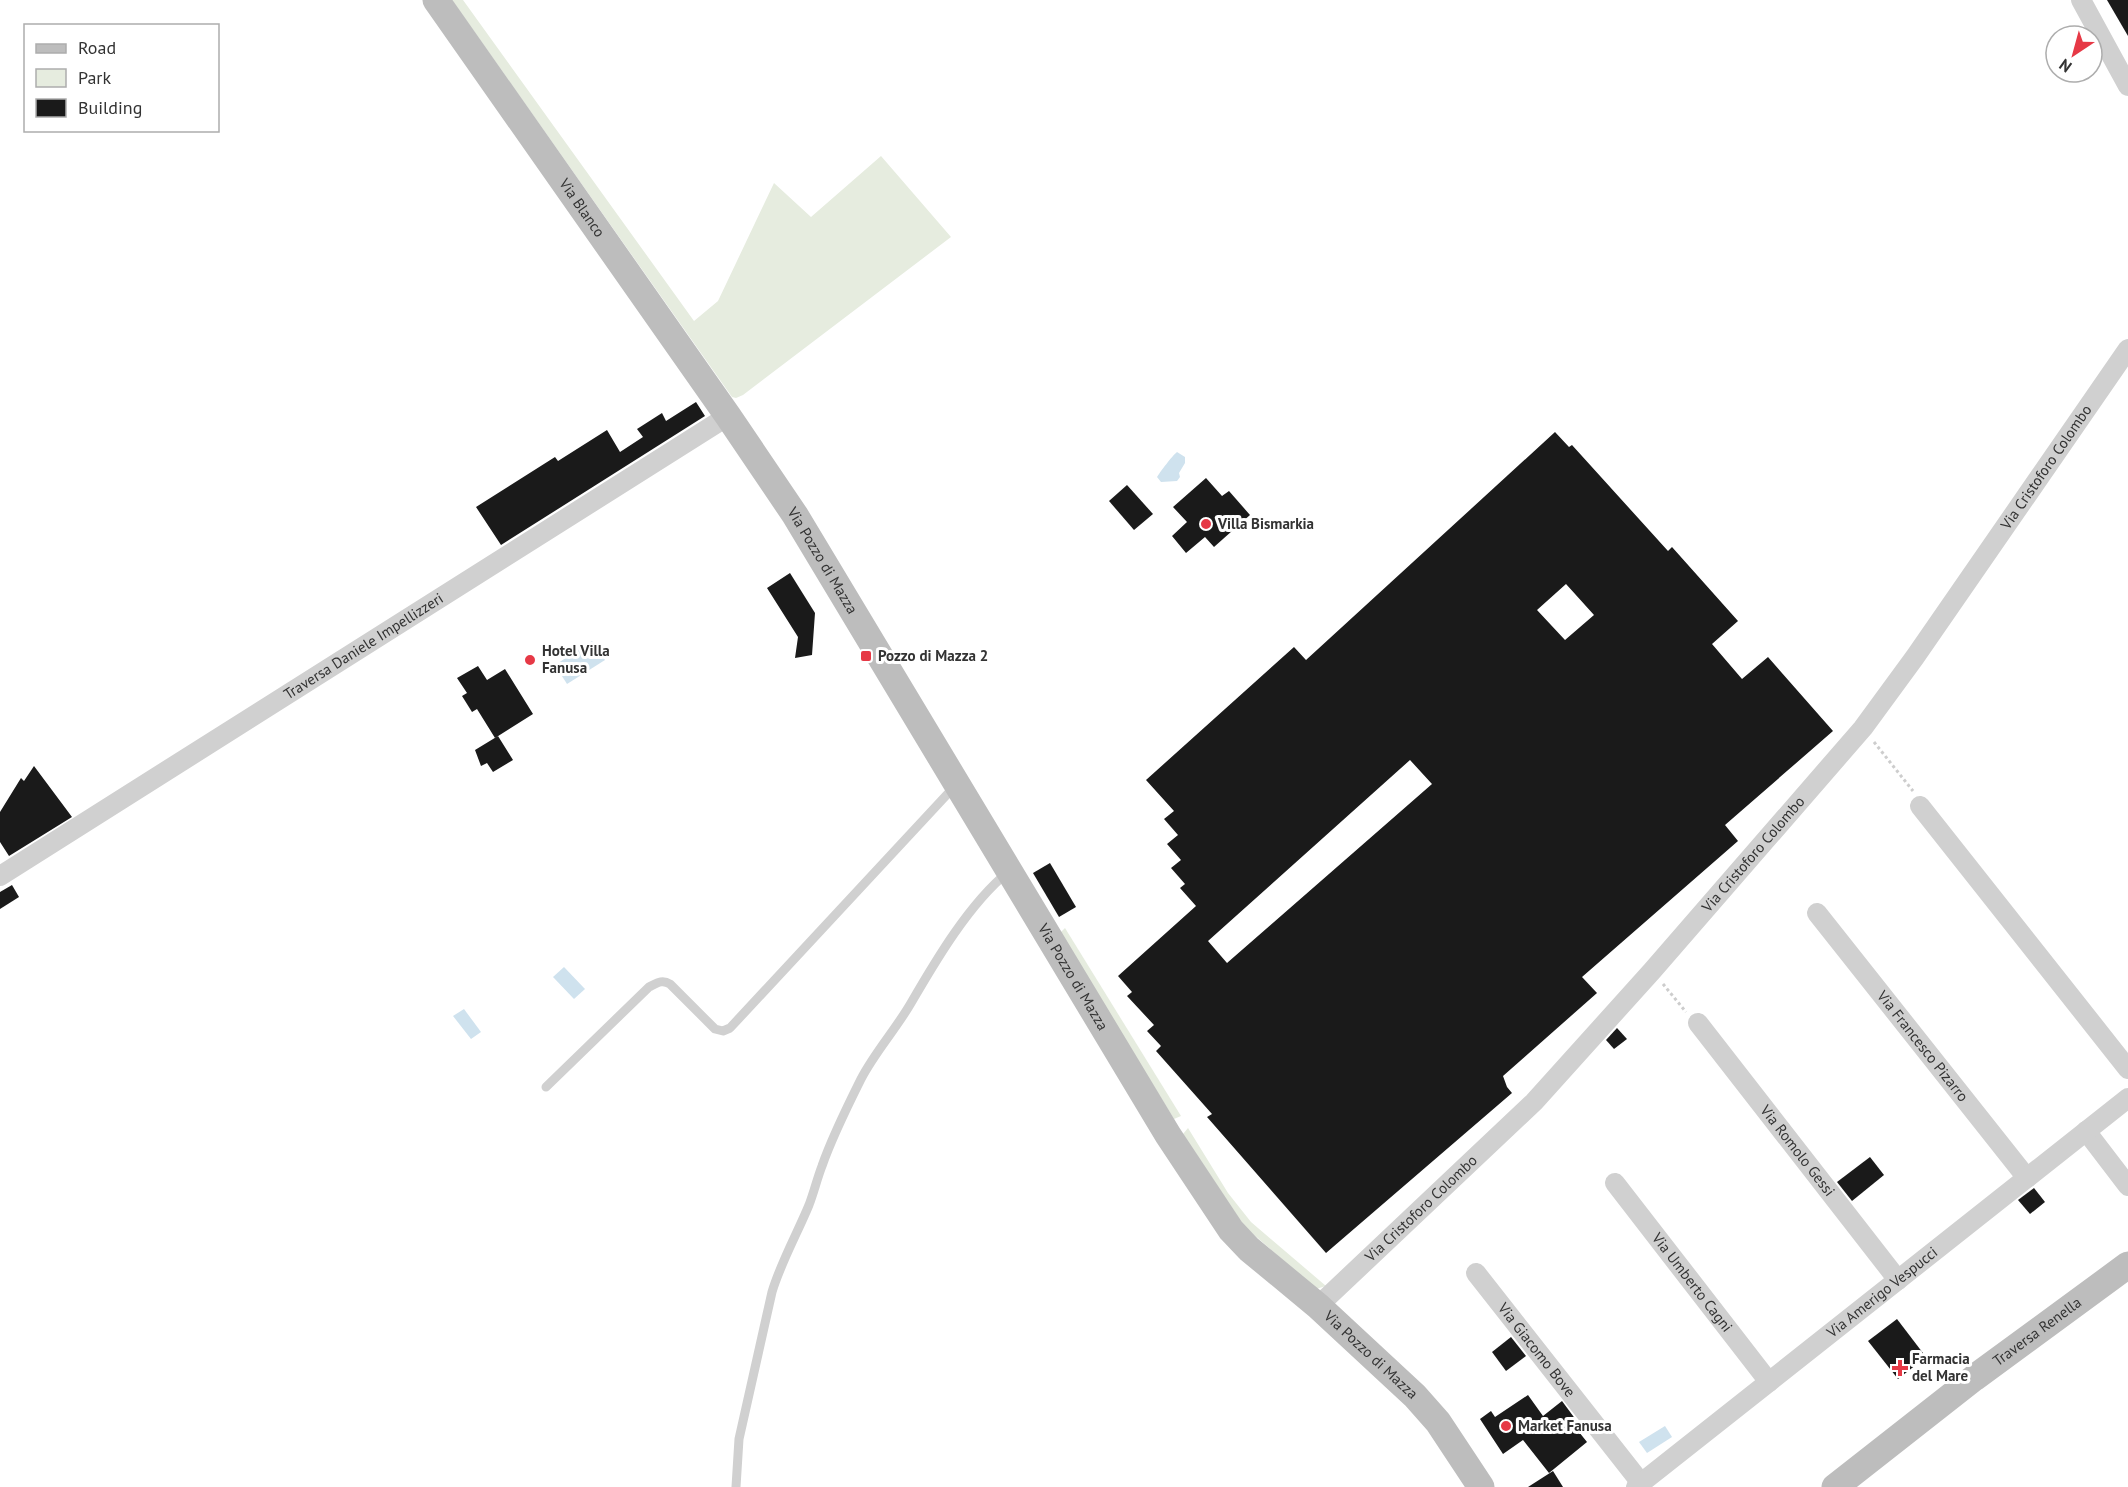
<svg xmlns="http://www.w3.org/2000/svg" width="2128" height="1487" font-family="'PT Sans',sans-serif">
<rect width="100%" height="100%" fill="#fff"/>
<!-- green -->
<g fill="#e6ecdf">
<path d="M 452,0 L 463,0 L 694,321 L 718,301 L 774,183 L 811,217 L 881,156 L 951,237 L 743,395 L 736,398 L 732,397 Z"/>
<path d="M 1065,928 L 1181,1116 L 1174,1119 L 1060,933 Z"/>
<path d="M 1188,1128 L 1228,1193 L 1251,1222 L 1326,1286 L 1316,1289 L 1244,1226 L 1183,1134 Z"/>
</g>
<!-- water -->
<g fill="#cfe2ee">
<path d="M 1177,452 L 1185,457 L 1185,463 L 1179,473 L 1180,477 L 1177,481 L 1161,482 L 1157,477 C 1160,472 1172,456 1177,452 Z"/>
<path d="M 592,641 L 605,660 L 567,684 L 555,665 Z"/>
<path d="M 564,967 L 585,989 L 574,999 L 553,977 Z"/>
<path d="M 464,1009 L 481,1032 L 471,1039 L 453,1016 Z"/>
<path d="M 1665,1426 L 1672,1437 L 1647,1453 L 1639,1442 Z"/>
</g>
<!-- building -->
<g fill="#1a1a1a" fill-rule="evenodd">
<path d="M 2107,0 L 2128,0 L 2128,36 Z"/>
<path d="M 696,402 L 705,416 L 501,545 L 476,507 L 555,457 L 558,461 L 607,430 L 620,452 L 643,437 L 637,429 L 662,413 L 666,421 Z"/>
<path d="M 1555,432 L 1569,447 L 1572,445 L 1668,551 L 1672,547 L 1738,621 L 1712,644 L 1742,679 L 1768,657 L 1833,731 L 1725,825 L 1738,841 L 1582,977 L 1597,993 L 1503,1076 L 1507,1087 L 1512,1093 L 1326,1253 L 1207,1117 L 1212,1114 L 1156,1051 L 1161,1046 L 1147,1031 L 1154,1025 L 1127,996 L 1132,992 L 1118,976 L 1196,906 L 1180,888 L 1185,884 L 1171,868 L 1181,860 L 1167,844 L 1178,835 L 1164,819 L 1174,811 L 1146,780 L 1294,647 L 1306,660 ZM 1566,584 L 1594,615 L 1565,640 L 1537,610 ZM 1410,760 L 1432,784 L 1227,963 L 1208,941 Z"/>
<path d="M 1206,478 L 1222,496 L 1229,491 L 1250,515 L 1214,547 L 1205,537 L 1186,553 L 1172,536 L 1187,522 L 1173,507 Z"/>
<path d="M 1127,485 L 1153,514 L 1134,530 L 1109,501 Z"/>
<path d="M 790,573 L 815,613 L 812,655 L 795,658 L 798,637 L 767,588 Z"/>
<path d="M 478,666 L 487,680 L 505,669 L 533,714 L 495,738 L 477,709 L 472,712 L 462,696 L 467,693 L 457,678 Z"/>
<path d="M 498,736 L 513,760 L 493,772 L 487,763 L 481,766 L 475,750 Z"/>
<path d="M 34,766 L 72,817 L 9,856 L 0,842 L 0,812 L 21,778 L 24,781 Z"/>
<path d="M 1050,863 L 1076,907 L 1059,917 L 1033,873 Z"/>
<path d="M 12,885 L 19,897 L 0,909 L 0,892 Z"/>
<path d="M 1617,1028 L 1627,1039 L 1614,1049 L 1606,1040 Z"/>
<path d="M 1870,1157 L 1884,1175 L 1852,1201 L 1837,1182 Z"/>
<path d="M 2034,1188 L 2045,1202 L 2030,1214 L 2018,1200 Z"/>
<path d="M 1897,1319 L 1926,1357 L 1898,1379 L 1868,1341 Z"/>
<path d="M 1511,1337 L 1526,1356 L 1506,1371 L 1492,1352 Z"/>
<path d="M 1528,1395 L 1543,1416 L 1562,1401 L 1579,1424 L 1575,1427 L 1587,1442 L 1549,1473 L 1523,1440 L 1503,1454 L 1480,1419 L 1491,1411 L 1495,1417 Z"/>
<path d="M 1553,1471 L 1563,1487 L 1528,1487 Z"/>
</g>
<g fill="none" stroke-linecap="round" stroke-linejoin="round">
<!-- path -->
<g stroke="#cdcdcd" stroke-width="3" stroke-dasharray="3 3" stroke-linecap="butt">
<path d="M 1874,742 L 1913,791"/>
<path d="M 1663,984 L 1686,1012"/>
</g>
<!-- lane -->
<g stroke="#d0d0d0" stroke-width="9">
<path d="M 546,1087 L 649,987 C 657,983 662,979 670,984 L 715,1029 L 723,1031 L 730,1028 L 954,787"/>
<path d="M 736,1487 L 739,1439 L 772,1292 C 781,1262 797,1234 809,1205 C 814,1192 817,1179 822,1166 C 832,1137 847,1107 861,1079 C 875,1052 896,1029 911,1003 C 936,960 969,904 1008,872"/>
</g>
<!-- street -->
<g stroke="#d0d0d0" stroke-width="20">
<path d="M 2081,0 L 2128,86"/>
<path d="M 1920,806 L 2128,1069"/>
<path id="s1" d="M 0,876 L 728,416"/>
<path id="s2" d="M 1817,913 L 2027,1178"/>
<path id="s3" d="M 1698,1023 L 1898,1280"/>
<path d="M 2086,1131 L 2128,1186"/>
<path id="s4" d="M 1615,1183 L 1769,1382"/>
<path id="s5" d="M 1476,1273 L 1641,1483"/>
<path id="s6" d="M 1318,1306 L 1534,1102 L 1652,971 L 1863,728 L 1915,657 L 2128,349"/>
<path id="s7" d="M 1636,1487 L 2128,1098"/>
</g>
<!-- secondary -->
<g stroke="#bdbdbd" stroke-width="27">
<path id="s8" d="M 436,0 L 728,416 L 795,515 L 1168,1135 L 1231,1230 L 1249,1249 L 1318,1306 L 1415,1396 L 1438,1422 L 1481,1487"/>
<path id="s9" d="M 1835,1487 L 1974,1378 L 2128,1265"/>
</g>
</g>
<!-- markers -->
<g fill="#e63946" stroke="#fff" stroke-width="2">
<circle cx="1206" cy="524" r="6"/>
<rect x="860" y="650" width="12" height="12" rx="3"/>
<circle cx="530" cy="660" r="6"/>
<path d="M1897 1359h6v6h6v6h-6v6h-6v-6h-6v-6h6z"/>
<circle cx="1506" cy="1426" r="6"/>
</g>
<g text-anchor="middle" stroke-width="6" stroke-linejoin="round" paint-order="stroke">
<!-- street labels -->
<g font-size="15" fill="#333" stroke="#fff">
<text dy="5" stroke="none"><textPath href="#s8" startOffset="254">Via Blanco</textPath></text>
<text dy="5" stroke="none"><textPath href="#s6" startOffset="1114">Via Cristoforo Colombo</textPath></text>
<text dy="5" stroke="none"><textPath href="#s8" startOffset="681">Via Pozzo di Mazza</textPath></text>
<text dy="5" stroke="none"><textPath href="#s1" startOffset="430">Traversa Daniele Impellizzeri</textPath></text>
<text dy="5" stroke="none"><textPath href="#s6" startOffset="628">Via Cristoforo Colombo</textPath></text>
<text dy="5" stroke="none"><textPath href="#s8" startOffset="1167">Via Pozzo di Mazza</textPath></text>
<text dy="5" stroke="none"><textPath href="#s2" startOffset="170">Via Francesco Pizarro</textPath></text>
<text dy="5" stroke="none"><textPath href="#s3" startOffset="162">Via Romolo Gessi</textPath></text>
<text dy="5" stroke="none"><textPath href="#s6" startOffset="142">Via Cristoforo Colombo</textPath></text>
<text dy="5" stroke="none"><textPath href="#s4" startOffset="126">Via Umberto Cagni</textPath></text>
<text dy="5" stroke="none"><textPath href="#s7" startOffset="314">Via Amerigo Vespucci</textPath></text>
<text dy="5" stroke="none"><textPath href="#s9" startOffset="255">Traversa Renella</textPath></text>
<text dy="5" stroke="none"><textPath href="#s5" startOffset="98">Via Giacomo Bove</textPath></text>
<text dy="5" stroke="none"><textPath href="#s8" startOffset="1653">Via Pozzo di Mazza</textPath></text>
</g>
<!-- poi labels -->
<g font-size="15" font-weight="bold" fill="#333" stroke="#fff" text-anchor="start">
<text x="1218" y="529">Villa Bismarkia</text>
<text x="542" y="656">Hotel Villa<tspan x="542" dy="17">Fanusa</tspan></text>
<text x="878" y="661">Pozzo di Mazza 2</text>
<text x="1912" y="1364">Farmacia<tspan x="1912" dy="17">del Mare</tspan></text>
<text x="1518" y="1431">Market Fanusa</text>
</g>
</g>
<!-- legend -->
<rect x="24" y="24" width="195" height="108" fill="#ffffff" stroke="#adadad" stroke-width="1.5"/>
<rect x="36" y="44" width="30" height="9" fill="#bdbdbd" stroke="#adadad" stroke-width="1.5"/>
<text x="78" y="54" font-size="18" fill="#333333">Road</text>
<rect x="36" y="69" width="30" height="18" fill="#e6ecdf" stroke="#adadad" stroke-width="1.5"/>
<text x="78" y="84" font-size="18" fill="#333333">Park</text>
<rect x="36" y="99" width="30" height="18" fill="#1a1a1a" stroke="#adadad" stroke-width="1.5"/>
<text x="78" y="114" font-size="18" fill="#333333">Building</text>
<!-- north arrow -->
<g transform="translate(2074 54) rotate(216)"><circle r="28" fill="#ffffff" stroke="#adadad" stroke-width="1.5"/>
<path d="M0-4.5L10 22L0 15L-10 22Z" fill="#e63946"/>
<text y="-9" font-size="16" font-weight="bold" text-anchor="middle" fill="#333333">N</text>
</g>
</svg>
